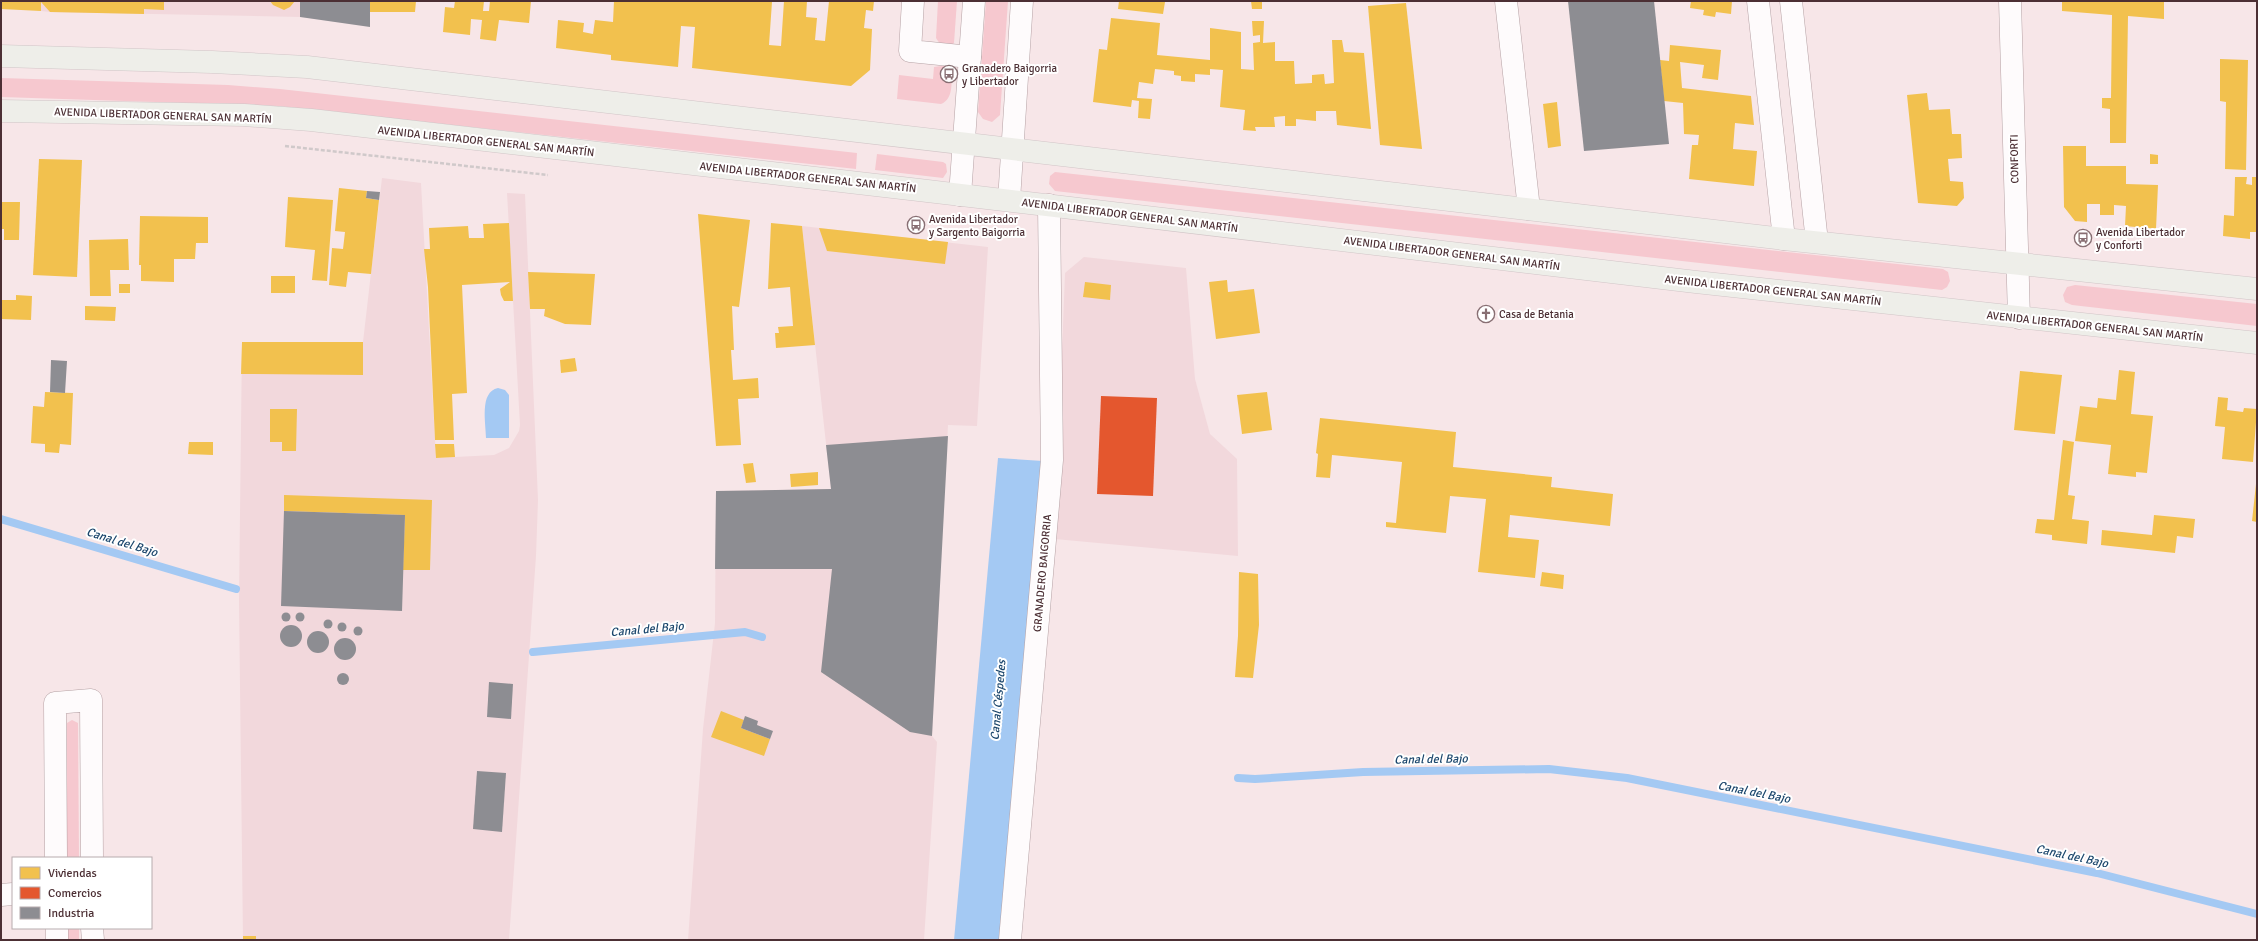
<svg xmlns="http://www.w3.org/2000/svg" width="2258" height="941" font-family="Signika,sans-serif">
<rect width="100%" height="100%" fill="#f7e6e8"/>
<!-- built -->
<g fill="#f2d8dc">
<path d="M 41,1 L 300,1 L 300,17 L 50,12 L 41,11 Z"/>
<path d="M 382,178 L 421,183 L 436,458 L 494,455 L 509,448 L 519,431 L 520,425 L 507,193 L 525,194 L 538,500 L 536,556 L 509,940 L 243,940 L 239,601 L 242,342 L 363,342 Z"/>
<path d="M 802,226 L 988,247 L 977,426 L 948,425 L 932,736 L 937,742 L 924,940 L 688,940 L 703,729 L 715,623 L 716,491 L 831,489 Z"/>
<path d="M 1084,257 L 1186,268 L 1195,379 L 1210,434 L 1237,459 L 1238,556 L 1055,539 L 1065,273 Z"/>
</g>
<!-- green -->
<g fill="#f6c8cf">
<path d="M 938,1 L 957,1 L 954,43 L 951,45 L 940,44 L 936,38 Z"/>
<path d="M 986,1 L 1008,1 L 1000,115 L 992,122 L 983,119 L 978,112 Z"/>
<path d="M 941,66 L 947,66 L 952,71 C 951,82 954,99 941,104 L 897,99 L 899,75 L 933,79 L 934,67 Z"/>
<path d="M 1,78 L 228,85 L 280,89 L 857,153 L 856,169 L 279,106 L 1,97 Z"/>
<path d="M 877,154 L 943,162 L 946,164 L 947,172 L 943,178 L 875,170 Z"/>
<path d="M 1055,172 L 1943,269 L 1948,272 L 1950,281 L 1947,287 L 1942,290 L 1055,191 L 1049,184 L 1050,176 Z"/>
<path d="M 2075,285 L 2257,304 L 2257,326 L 2072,305 L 2065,302 L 2063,295 L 2067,287 Z"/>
<path d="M 72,720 L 78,723 L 79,858 L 67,858 L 67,723 Z"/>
<rect x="68" y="928" width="11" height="12"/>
</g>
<!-- water -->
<g fill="#a4c9f3">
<path d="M 498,388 L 505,390 L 509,395 L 509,438 L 486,438 C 486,423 479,392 498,388 Z"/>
<path d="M 998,458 L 1043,461 L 999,940 L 954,940 Z"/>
</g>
<!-- homes -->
<g fill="#f2c14e">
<path d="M 1,1 L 164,1 L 164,10 L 144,9 L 144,14 L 50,12 L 41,2 L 41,11 L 1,9 Z"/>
<path d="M 270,1 L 295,1 L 290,7 L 284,10 L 273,5 Z"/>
<path d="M 370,1 L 416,1 L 415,12 L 370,12 Z"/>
<path d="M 455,1 L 484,1 L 483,11 L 489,11 L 490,1 L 531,1 L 529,23 L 499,20 L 496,41 L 480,39 L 482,20 L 471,19 L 470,35 L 443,32 L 445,7 L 454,8 Z"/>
<path d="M 614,1 L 772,2 L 769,45 L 781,46 L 784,1 L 807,1 L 806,17 L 817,18 L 815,40 L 825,41 L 829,1 L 874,1 L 873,11 L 866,10 L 864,28 L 872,29 L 870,70 L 851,86 L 692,68 L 695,27 L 681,26 L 678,67 L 611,60 L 611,55 L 556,48 L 558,20 L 584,23 L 583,32 L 593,34 L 595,20 L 613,22 Z"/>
<path d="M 1119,1 L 1165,2 L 1163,14 L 1118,9 Z"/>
<path d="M 1251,1 L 1262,1 L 1262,9 L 1252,9 Z"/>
<path d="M 1691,1 L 1732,1 L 1731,14 L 1716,12 L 1715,17 L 1703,15 L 1704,10 L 1690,8 Z"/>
<path d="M 2062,1 L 2164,1 L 2164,19 L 2128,16 L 2126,143 L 2110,143 L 2110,109 L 2102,108 L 2102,98 L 2111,98 L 2112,15 L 2062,11 Z"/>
<path d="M 1406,3 L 1418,112 L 1422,149 L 1380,145 L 1368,6 Z"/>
<path d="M 1111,18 L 1160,23 L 1157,55 L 1210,60 L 1210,28 L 1241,32 L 1241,69 L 1254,70 L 1253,43 L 1260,42 L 1260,35 L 1253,36 L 1252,21 L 1264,21 L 1263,43 L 1275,42 L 1275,61 L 1294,61 L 1295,84 L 1312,83 L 1312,75 L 1324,74 L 1325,84 L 1334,83 L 1332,40 L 1342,40 L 1344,52 L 1364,53 L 1371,129 L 1337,125 L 1336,111 L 1316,111 L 1316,121 L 1296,119 L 1296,126 L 1285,126 L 1285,116 L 1274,117 L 1275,127 L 1255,127 L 1256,131 L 1243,130 L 1245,110 L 1220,107 L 1223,70 L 1210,69 L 1210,75 L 1195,74 L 1195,82 L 1181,81 L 1181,76 L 1174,75 L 1174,71 L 1155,69 L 1153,84 L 1139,82 L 1137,98 L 1152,99 L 1150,119 L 1138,118 L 1139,101 L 1132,100 L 1131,107 L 1093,102 L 1099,49 L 1107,50 Z"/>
<path d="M 1670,45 L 1721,50 L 1718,80 L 1702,78 L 1704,65 L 1680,62 L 1682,88 L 1751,96 L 1754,125 L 1735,123 L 1733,149 L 1757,151 L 1754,186 L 1689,179 L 1692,145 L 1698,145 L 1699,135 L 1684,134 L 1683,103 L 1664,101 L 1660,60 L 1669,61 Z"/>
<path d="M 2220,59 L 2248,60 L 2246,170 L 2225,169 L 2226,102 L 2220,101 Z"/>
<path d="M 1927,93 L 1929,110 L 1950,109 L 1952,134 L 1961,134 L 1962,158 L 1948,159 L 1950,181 L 1963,182 L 1964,198 L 1957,206 L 1918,203 L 1907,95 Z"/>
<path d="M 1557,102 L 1561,146 L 1548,148 L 1543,104 Z"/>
<path d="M 2063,146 L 2086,146 L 2086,166 L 2126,166 L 2126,184 L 2158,185 L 2156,229 L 2125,226 L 2126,206 L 2114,205 L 2114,215 L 2100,215 L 2100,204 L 2087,204 L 2087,222 L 2075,221 L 2064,207 Z"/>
<path d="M 2150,154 L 2158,155 L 2158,164 L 2150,164 Z"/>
<path d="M 39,159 L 82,160 L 77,277 L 33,275 Z"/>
<path d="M 2235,177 L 2247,177 L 2246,184 L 2252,185 L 2252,177 L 2257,177 L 2257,232 L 2250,232 L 2250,239 L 2223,236 L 2224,215 L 2234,216 Z"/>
<path d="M 339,188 L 367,191 L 366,198 L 379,200 L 371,274 L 348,272 L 346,287 L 329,285 L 332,248 L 343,249 L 345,232 L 335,231 Z"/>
<path d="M 288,197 L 333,200 L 327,281 L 312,280 L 315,250 L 285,247 Z"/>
<path d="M 1,202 L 20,202 L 19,240 L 4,240 L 4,229 L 1,229 Z"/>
<path d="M 698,214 L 750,220 L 739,307 L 732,306 L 734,350 L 731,350 L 733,380 L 758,378 L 759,398 L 738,399 L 741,445 L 716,446 Z"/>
<path d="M 140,216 L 208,217 L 208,243 L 196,243 L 195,259 L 174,259 L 174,282 L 141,281 L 141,265 L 139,265 Z"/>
<path d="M 509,223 L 513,301 L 504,301 L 501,295 L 500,289 L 510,282 L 462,285 L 467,393 L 452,394 L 454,440 L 435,440 L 428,287 L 424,249 L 430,249 L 429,228 L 468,226 L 469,238 L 484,238 L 483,224 Z"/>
<path d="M 771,223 L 802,226 L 815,345 L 776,348 L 775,333 L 779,333 L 778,327 L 793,326 L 790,287 L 768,289 Z"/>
<path d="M 819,228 L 948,242 L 945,264 L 827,251 Z"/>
<path d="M 128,239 L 129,270 L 110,270 L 111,296 L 90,296 L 89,240 Z"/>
<path d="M 528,272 L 595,274 L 591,325 L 565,324 L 544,316 L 545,309 L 530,309 Z"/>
<rect x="271" y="276" width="24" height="17"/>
<path d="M 1227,280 L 1228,292 L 1254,289 L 1260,333 L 1216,339 L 1209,282 Z"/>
<path d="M 1085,282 L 1111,285 L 1110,300 L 1083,297 Z"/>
<rect x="119" y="284" width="11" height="9"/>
<path d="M 16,295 L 32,296 L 31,320 L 1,319 L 1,300 L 16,300 Z"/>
<path d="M 85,306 L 116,307 L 115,321 L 85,320 Z"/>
<path d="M 242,342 L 363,342 L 363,375 L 241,374 Z"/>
<path d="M 575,358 L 577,371 L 561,373 L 560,360 Z"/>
<path d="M 2119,370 L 2135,372 L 2131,414 L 2153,416 L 2147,473 L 2136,472 L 2136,477 L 2108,474 L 2111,445 L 2075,441 L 2080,406 L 2097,408 L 2098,398 L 2116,400 Z"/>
<path d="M 2020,371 L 2062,375 L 2055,434 L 2014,430 Z"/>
<path d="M 45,392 L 73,393 L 71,445 L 60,444 L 59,453 L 45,452 L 45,444 L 31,443 L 33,406 L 44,407 Z"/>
<path d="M 1267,392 L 1272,430 L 1242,434 L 1237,395 Z"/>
<path d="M 2218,397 L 2228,398 L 2227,410 L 2243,412 L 2244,408 L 2257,409 L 2253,462 L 2222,459 L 2225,427 L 2215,426 Z"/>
<path d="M 270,409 L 297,409 L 296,451 L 282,451 L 282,442 L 270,442 Z"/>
<path d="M 1320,418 L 1456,432 L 1453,467 L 1552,477 L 1551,487 L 1613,494 L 1610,526 L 1510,515 L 1508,537 L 1539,540 L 1535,578 L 1478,572 L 1486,499 L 1450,496 L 1446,533 L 1386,527 L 1386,522 L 1396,523 L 1402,462 L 1332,455 L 1330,478 L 1316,477 L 1318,454 L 1316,453 Z"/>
<path d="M 2063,440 L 2074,442 L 2068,495 L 2075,496 L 2072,519 L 2089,521 L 2087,544 L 2052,540 L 2052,535 L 2035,533 L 2037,519 L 2054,520 Z"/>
<path d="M 189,442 L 213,442 L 213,455 L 188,454 Z"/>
<path d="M 435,444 L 454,444 L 455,457 L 436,458 Z"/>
<path d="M 753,463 L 756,482 L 746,483 L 743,464 Z"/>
<path d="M 818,472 L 818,485 L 791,487 L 790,474 Z"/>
<path d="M 2256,484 L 2257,484 L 2257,522 L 2252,521 Z"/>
<path d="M 284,495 L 432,500 L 430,570 L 403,570 L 405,515 L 284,511 Z"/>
<path d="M 2154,515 L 2195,519 L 2193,538 L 2177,536 L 2175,553 L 2101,545 L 2102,530 L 2152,535 Z"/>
<path d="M 1239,572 L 1258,574 L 1259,625 L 1253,678 L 1235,677 L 1238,636 Z"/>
<path d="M 1542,572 L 1564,575 L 1563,589 L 1540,586 Z"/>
<path d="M 721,711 L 744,720 L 741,728 L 770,739 L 764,756 L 711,737 Z"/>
<rect x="243" y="936" width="13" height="4"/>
</g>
<!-- shops -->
<path fill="#e4572e" d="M 1101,396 L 1157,398 L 1153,496 L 1097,494 Z"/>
<!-- industry -->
<g fill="#8d8d92">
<path d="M 300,1 L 370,1 L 370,27 L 300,17 Z"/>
<path d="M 1568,1 L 1654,1 L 1669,144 L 1584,151 Z"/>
<path d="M 367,191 L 380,192 L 379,200 L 366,198 Z"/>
<path d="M 51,360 L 67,361 L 65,393 L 50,392 Z"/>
<path d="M 948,436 L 932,736 L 910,732 L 821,672 L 832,569 L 715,569 L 716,491 L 831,489 L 826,445 Z"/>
<path d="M 284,511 L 405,515 L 402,611 L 281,606 Z"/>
<circle cx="300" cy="617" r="4.5"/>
<circle cx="286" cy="617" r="4.5"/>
<circle cx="328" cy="624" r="4.5"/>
<circle cx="342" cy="627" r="4.5"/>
<circle cx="291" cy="636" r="11"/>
<circle cx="358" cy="631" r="4.5"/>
<circle cx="318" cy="642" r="11"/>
<circle cx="345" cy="649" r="11"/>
<circle cx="343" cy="679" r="6"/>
<path d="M 489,682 L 513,684 L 511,719 L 487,717 Z"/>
<path d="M 745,716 L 758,721 L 757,725 L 773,731 L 770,739 L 741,728 Z"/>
<path d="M 477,771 L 506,773 L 502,832 L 473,829 Z"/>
</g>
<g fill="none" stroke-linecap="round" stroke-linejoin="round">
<!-- stream -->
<g stroke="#a4c9f3" stroke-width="8">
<path d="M 1,519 L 236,589"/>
<path d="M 533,652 L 745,632 L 762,637"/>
<path d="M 1238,778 L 1255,779 L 1363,772 L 1549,769 L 1627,778 L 2097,873 L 2257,914"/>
</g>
<defs>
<g id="minor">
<path d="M 913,1 L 910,51 L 970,57"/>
<path d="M 1506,1 L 1529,209"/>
<path d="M 1758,1 L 1784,239"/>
<path d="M 1791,1 L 1817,242"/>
<path d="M 2010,1 L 2019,318"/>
<path d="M 960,195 L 974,1"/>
<path d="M 1009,200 L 1022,1"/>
<path d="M 56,858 L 55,703 L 91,700 L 92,858"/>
<path d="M 1,895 L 13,894"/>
<path d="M 57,928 L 57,940"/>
<path d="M 92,928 L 93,940"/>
<path d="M 1010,940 L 1052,460 L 1049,205"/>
</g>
<g id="major">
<path d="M 1,56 L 212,62 L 307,67 L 1784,239 L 2257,289"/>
<path d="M 1,111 L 244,115 L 311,120 L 919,190 L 1696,282 L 2257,343"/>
</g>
</defs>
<!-- minor casing -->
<use href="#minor" stroke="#b5a1a4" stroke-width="23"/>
<!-- major casing -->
<use href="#major" stroke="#d1c5c7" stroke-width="23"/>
<!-- path -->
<path stroke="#d0c9ca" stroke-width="2.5" stroke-dasharray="4 2" stroke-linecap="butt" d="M 285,146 L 548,175"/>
<!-- minor -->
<use href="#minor" stroke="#fefbfc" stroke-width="22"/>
<!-- major -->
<use href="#major" stroke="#eeeee9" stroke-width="22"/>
</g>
<!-- icons -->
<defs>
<symbol id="bus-ring" viewBox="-11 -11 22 22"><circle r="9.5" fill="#fff" stroke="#886f73" stroke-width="1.5"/><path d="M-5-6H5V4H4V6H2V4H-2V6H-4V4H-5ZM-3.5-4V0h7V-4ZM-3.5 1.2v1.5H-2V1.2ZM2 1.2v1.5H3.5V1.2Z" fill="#886f73"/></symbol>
<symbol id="church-ring" viewBox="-11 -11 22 22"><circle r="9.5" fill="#fff" stroke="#886f73" stroke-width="1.5"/><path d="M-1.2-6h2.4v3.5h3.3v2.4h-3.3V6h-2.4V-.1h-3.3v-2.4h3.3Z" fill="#886f73"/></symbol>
</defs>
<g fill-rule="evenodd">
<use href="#bus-ring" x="939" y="64" width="20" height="20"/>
<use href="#bus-ring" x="906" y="215" width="20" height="20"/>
<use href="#bus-ring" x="2073" y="228" width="20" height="20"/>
<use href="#church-ring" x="1476" y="304" width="20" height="20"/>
</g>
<g text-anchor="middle" stroke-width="4" stroke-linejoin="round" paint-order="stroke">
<!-- poi labels -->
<g font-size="11" fill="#4c2f34" stroke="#fff" text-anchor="start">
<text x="962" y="72">Granadero Baigorria<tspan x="962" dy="13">y Libertador</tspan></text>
<text x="929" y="223">Avenida Libertador<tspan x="929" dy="13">y Sargento Baigorria</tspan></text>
<text x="2096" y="236">Avenida Libertador<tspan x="2096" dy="13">y Conforti</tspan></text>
<text x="1499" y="318">Casa de Betania</text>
</g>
<!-- street labels -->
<g font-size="11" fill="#4c2f34" stroke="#fff">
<text transform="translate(163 115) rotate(2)" y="4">AVENIDA LIBERTADOR GENERAL SAN MARTÍN</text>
<text transform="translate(486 141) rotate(6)" y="4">AVENIDA LIBERTADOR GENERAL SAN MARTÍN</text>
<text transform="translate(2014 159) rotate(-91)" y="4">CONFORTI</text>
<text transform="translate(808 177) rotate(6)" y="4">AVENIDA LIBERTADOR GENERAL SAN MARTÍN</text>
<text transform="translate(1130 215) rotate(7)" y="4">AVENIDA LIBERTADOR GENERAL SAN MARTÍN</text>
<text transform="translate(1452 253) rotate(7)" y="4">AVENIDA LIBERTADOR GENERAL SAN MARTÍN</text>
<text transform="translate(1773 290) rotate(6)" y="4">AVENIDA LIBERTADOR GENERAL SAN MARTÍN</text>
<text transform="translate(2095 326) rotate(6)" y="4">AVENIDA LIBERTADOR GENERAL SAN MARTÍN</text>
<text transform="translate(1042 573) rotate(-85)" y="4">GRANADERO BAIGORRIA</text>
</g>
<!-- water labels -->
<g font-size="12" font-style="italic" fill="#1b466c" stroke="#fff">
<text transform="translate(122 542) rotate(17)" y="4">Canal del Bajo</text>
<text transform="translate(647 629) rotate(-5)" y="4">Canal del Bajo</text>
<text transform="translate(998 700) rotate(-85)" y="4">Canal Céspedes</text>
<text transform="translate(1431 759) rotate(-1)" y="4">Canal del Bajo</text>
<text transform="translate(1754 792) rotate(11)" y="4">Canal del Bajo</text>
<text transform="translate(2072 856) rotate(12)" y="4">Canal del Bajo</text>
</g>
</g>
<!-- border -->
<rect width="2258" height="941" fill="none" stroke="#4c2f34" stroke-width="4"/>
<!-- legend -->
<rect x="12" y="857" width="140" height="72" fill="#ffffff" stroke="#b7acae"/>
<rect x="20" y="867" width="20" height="12" fill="#f2c14e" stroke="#b7acae"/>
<text x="48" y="877" font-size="12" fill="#4c2f34">Viviendas</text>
<rect x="20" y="887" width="20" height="12" fill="#e4572e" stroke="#b7acae"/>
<text x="48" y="897" font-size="12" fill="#4c2f34">Comercios</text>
<rect x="20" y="907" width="20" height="12" fill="#8d8d92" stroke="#b7acae"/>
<text x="48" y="917" font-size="12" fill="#4c2f34">Industria</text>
</svg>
